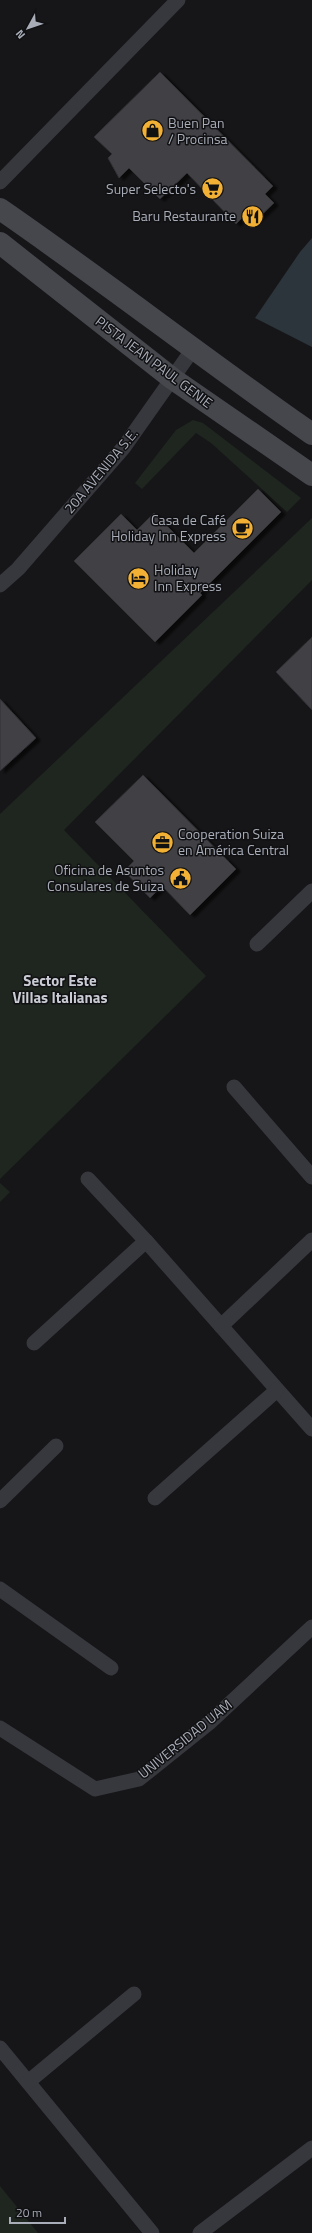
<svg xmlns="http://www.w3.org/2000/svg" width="312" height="2233" font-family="'Titillium Web',sans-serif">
<defs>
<filter id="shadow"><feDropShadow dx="4.5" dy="2.5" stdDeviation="1" flood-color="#0009"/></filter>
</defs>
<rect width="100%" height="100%" fill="#161618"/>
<!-- green -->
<g fill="#1e261f">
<path d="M 193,420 L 203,423 L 301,498 L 287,512 L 211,443 L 196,433 L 142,489 L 135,483 L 176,430 Z"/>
<path d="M 312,518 L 312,580 L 64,830 L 206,976 L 0,1179 L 0,814 Z"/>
<path d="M 0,1183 L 10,1192 L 0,1202 Z"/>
<path d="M 0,2186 L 38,2233 L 0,2233 Z"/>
</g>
<!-- water -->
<path fill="#2c353c" d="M 312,238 L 312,347 L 255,318 L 300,252 Z"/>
<!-- building -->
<g fill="#404145" stroke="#303034" filter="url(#shadow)">
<path d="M 160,72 L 273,186 L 265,194 L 274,203 L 252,224 L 244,216 L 236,224 L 187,173 L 160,199 L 129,168 L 119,178 L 108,158 L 112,154 L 94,137 Z"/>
<path d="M 258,489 L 281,512 L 200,593 L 202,595 L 155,642 L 74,561 L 121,514 L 137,530 L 154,513 L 194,553 Z"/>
<path d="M 312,637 L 312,710 L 276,672 Z"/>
<path d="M 0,699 L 36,738 L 0,771 Z"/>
<path d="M 143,775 L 236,869 L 190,915 L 162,886 L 150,898 L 124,871 L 134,861 L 95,822 Z"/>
</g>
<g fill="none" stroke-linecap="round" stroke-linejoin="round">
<!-- minor -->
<g stroke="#37383d" stroke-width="15">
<path d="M 0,182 L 178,0"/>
<path d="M 0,585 L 18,569 L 124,447 L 193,349"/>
<path d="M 257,944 L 312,891"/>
<path d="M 234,1087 L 312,1177"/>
<path d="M 88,1179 L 146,1241 L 312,1429"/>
<path d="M 221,1326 L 312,1240"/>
<path d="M 34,1343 L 146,1241"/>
<path d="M 155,1498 L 277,1390"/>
<path d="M 0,1501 L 56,1446"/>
<path d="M 0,1589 L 111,1668"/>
<path d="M 0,1728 L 95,1789 L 139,1779 L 209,1723 L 312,1627"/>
<path d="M 0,2048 L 152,2233"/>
<path d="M 28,2082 L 134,1994"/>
<path d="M 200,2233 L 312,2148"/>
</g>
<!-- secondary -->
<g stroke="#45474d" stroke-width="22">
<path d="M 0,209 C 106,282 207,361 312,434"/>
<path d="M 0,243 L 173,379 L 312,475"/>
</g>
</g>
<!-- icons -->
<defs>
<symbol id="shop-disc" viewBox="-11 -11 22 22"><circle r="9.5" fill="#f2b134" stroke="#111113"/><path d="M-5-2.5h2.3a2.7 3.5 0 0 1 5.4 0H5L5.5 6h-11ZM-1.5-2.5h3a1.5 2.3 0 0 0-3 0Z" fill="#111"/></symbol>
<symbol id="supermarket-disc" viewBox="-11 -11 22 22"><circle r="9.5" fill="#f2b134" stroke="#111113"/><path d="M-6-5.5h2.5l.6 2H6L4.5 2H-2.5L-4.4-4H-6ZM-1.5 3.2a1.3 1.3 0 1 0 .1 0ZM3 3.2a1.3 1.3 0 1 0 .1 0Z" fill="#111"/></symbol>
<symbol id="restaurant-disc" viewBox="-11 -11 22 22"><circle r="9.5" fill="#f2b134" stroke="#111113"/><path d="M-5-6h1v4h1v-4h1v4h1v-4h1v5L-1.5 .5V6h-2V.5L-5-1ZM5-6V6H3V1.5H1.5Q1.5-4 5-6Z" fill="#111"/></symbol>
<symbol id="cafe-disc" viewBox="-11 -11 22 22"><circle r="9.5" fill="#f2b134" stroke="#111113"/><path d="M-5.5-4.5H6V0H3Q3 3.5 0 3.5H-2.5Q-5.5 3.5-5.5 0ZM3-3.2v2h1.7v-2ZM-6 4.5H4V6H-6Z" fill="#111"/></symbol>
<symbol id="hotel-disc" viewBox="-11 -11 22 22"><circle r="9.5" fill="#f2b134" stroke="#111113"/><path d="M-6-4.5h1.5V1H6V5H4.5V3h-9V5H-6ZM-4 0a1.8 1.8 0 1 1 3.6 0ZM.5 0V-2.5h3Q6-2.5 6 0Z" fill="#111"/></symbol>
<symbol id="office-disc" viewBox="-11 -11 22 22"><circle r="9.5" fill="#f2b134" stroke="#111113"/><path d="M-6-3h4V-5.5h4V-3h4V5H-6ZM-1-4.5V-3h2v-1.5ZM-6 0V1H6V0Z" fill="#111"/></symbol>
<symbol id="civic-disc" viewBox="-11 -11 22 22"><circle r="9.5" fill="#f2b134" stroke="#111113"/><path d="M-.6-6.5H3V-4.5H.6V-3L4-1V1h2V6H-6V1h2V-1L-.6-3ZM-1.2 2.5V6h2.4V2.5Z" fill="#111"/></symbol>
</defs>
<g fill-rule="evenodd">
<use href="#shop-disc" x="140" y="118" width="25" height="25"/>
<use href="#supermarket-disc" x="200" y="176" width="25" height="25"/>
<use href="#restaurant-disc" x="240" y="204" width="25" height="25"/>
<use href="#cafe-disc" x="230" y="516" width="25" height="25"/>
<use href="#hotel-disc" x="126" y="566" width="25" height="25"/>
<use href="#office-disc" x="150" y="830" width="25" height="25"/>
<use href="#civic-disc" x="168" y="866" width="25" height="25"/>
</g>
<g text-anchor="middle" stroke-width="3" stroke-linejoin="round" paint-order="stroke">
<!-- poi labels -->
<g font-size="14" fill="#a8adb8" stroke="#111113" text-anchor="end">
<text x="168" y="128" text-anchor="start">Buen Pan<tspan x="168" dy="16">/ Procinsa</tspan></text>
<text x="196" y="194">Super Selecto's</text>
<text x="236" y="221">Baru Restaurante</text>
<text x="226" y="525">Casa de Café<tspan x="226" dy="16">Holiday Inn Express</tspan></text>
<text x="154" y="575" text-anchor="start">Holiday<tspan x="154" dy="16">Inn Express</tspan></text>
<text x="178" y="839" text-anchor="start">Cooperation Suiza<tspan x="178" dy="16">en América Central</tspan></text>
<text x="164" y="875">Oficina de Asuntos<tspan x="164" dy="16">Consulares de Suiza</tspan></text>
</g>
<!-- street labels -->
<g font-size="14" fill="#a8adb8" stroke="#111113">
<text transform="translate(154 362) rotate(37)" y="5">PISTA JEAN PAUL GENIE</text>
<text transform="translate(101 471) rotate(-50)" y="5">20A AVENIDA S.E.</text>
<text transform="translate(185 1739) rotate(-39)" y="5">UNIVERSIDAD UAM</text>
</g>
<!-- neighbourhood labels -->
<g font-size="15" font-weight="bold" fill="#c9ccd4" stroke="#111113">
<text x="60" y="986">Sector Este<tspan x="60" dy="17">Villas Italianas</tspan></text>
</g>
</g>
<!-- north arrow -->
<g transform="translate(28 28) rotate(230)" stroke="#111113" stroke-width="3" paint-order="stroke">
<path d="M0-3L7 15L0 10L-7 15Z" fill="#a8adb8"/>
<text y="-6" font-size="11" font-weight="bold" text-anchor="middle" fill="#a8adb8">N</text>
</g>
<!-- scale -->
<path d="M10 2217v6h55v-6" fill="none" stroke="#a8adb8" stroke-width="2"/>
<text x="16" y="2217" font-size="12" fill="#a8adb8" stroke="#111113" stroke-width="3" paint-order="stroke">20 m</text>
</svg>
